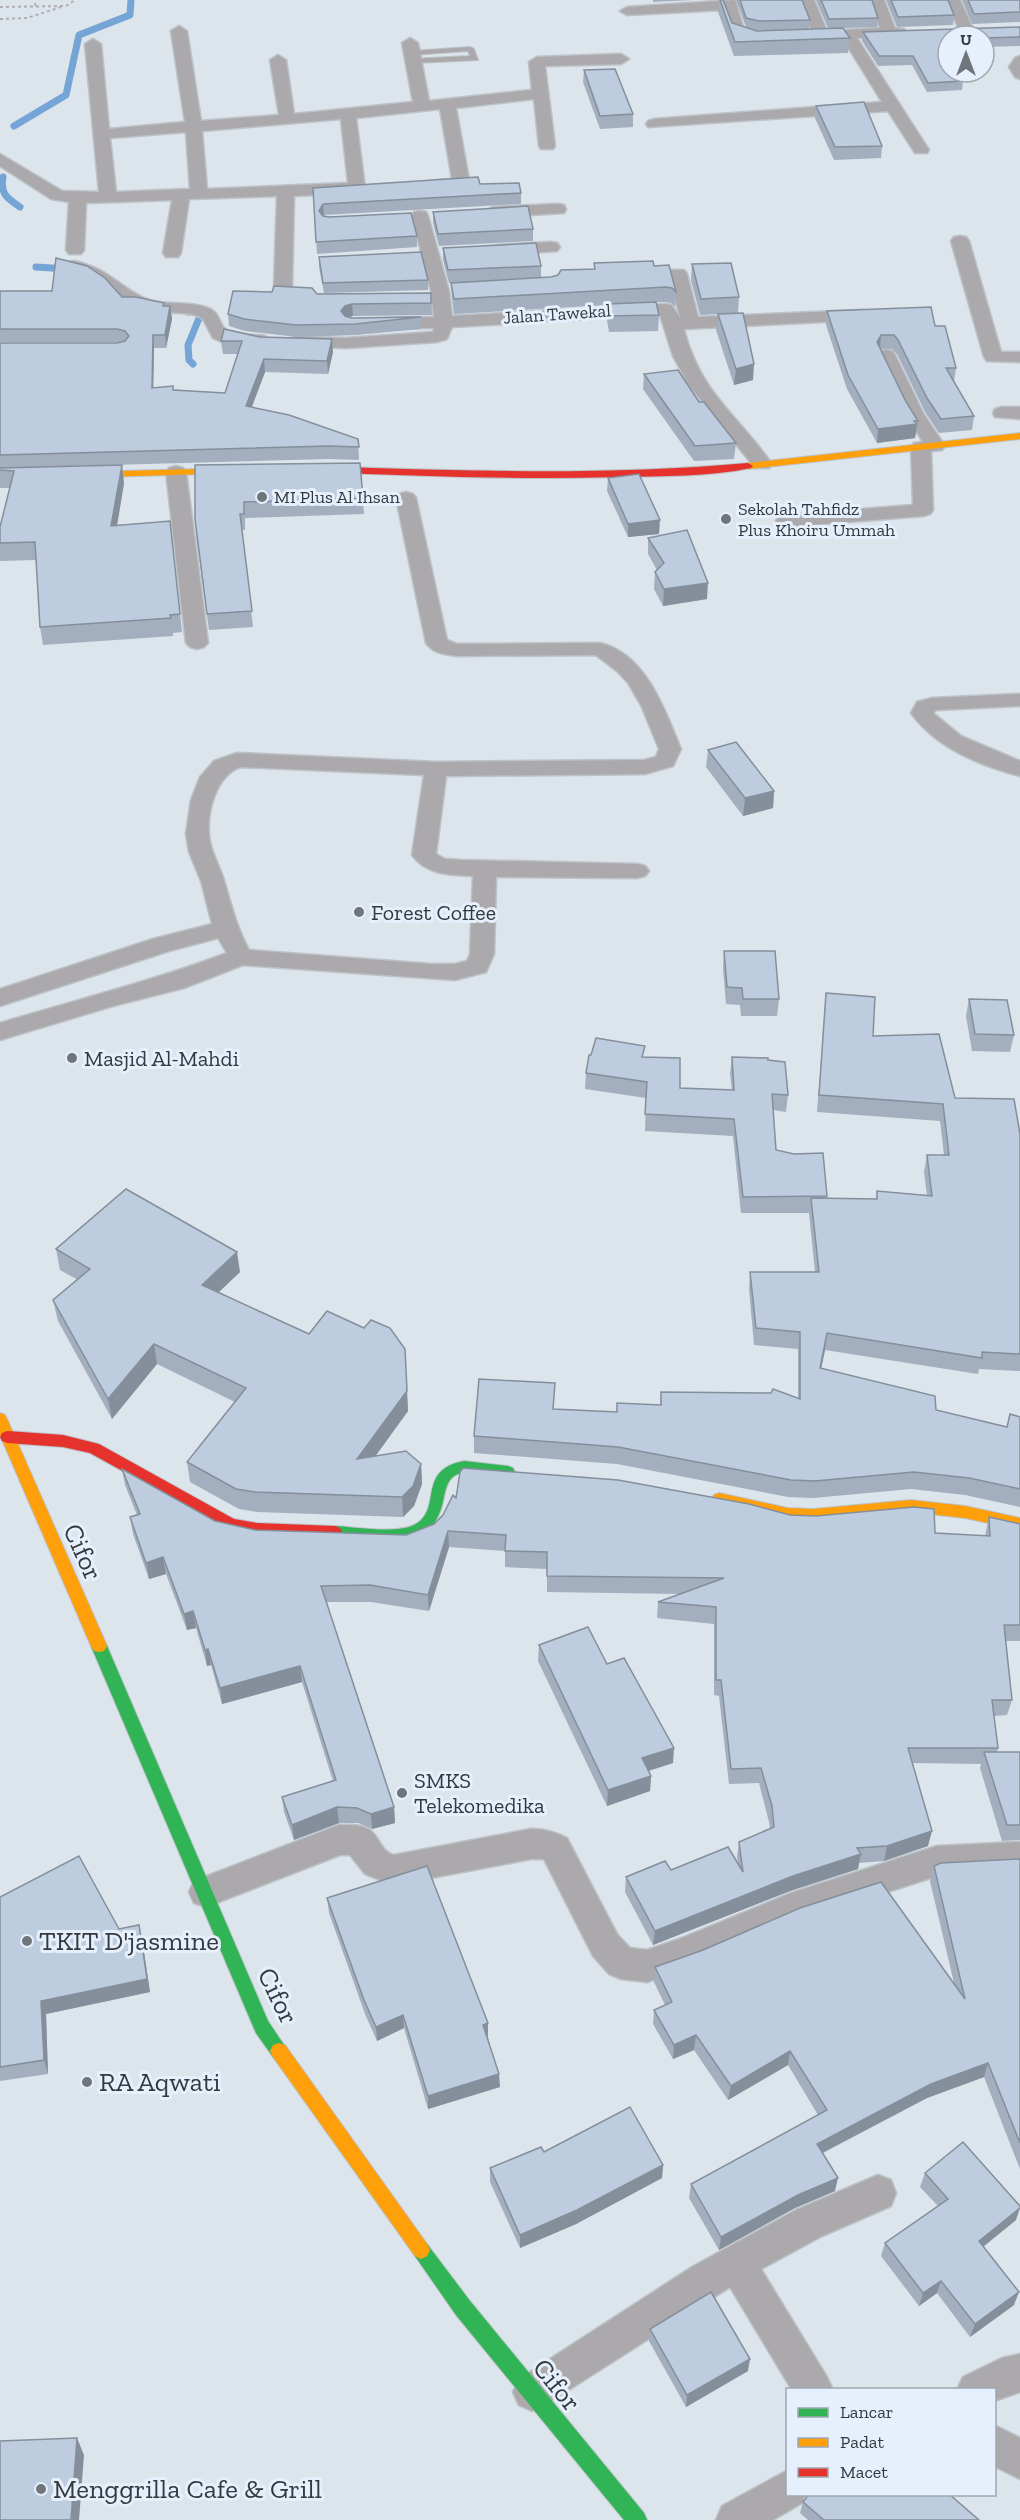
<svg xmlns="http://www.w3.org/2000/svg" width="1020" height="2520" font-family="'Zilla Slab',serif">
<rect width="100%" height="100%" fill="#dce4ec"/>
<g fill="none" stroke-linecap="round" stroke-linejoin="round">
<!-- stream -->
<g stroke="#75a4d6" stroke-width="7">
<path d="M 14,126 L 66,95 L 79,35 L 130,15 L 131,0"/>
<path d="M 3,177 C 0,194 7,198 20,207"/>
<path d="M 36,267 L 68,269"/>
<path d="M 188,312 L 196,312 L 200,316 L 188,345 L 189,360 L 193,364"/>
</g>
<defs>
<path id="lane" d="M 470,47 L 474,49 L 478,60 L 414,63 L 411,63 L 411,59 L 470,56 L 468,51 L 412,55 L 408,53 L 412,51 Z"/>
<g id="street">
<path d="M 735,0 L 744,30 L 769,35 L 772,38 L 769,41 L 745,41 L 732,35 L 723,10 L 627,15 L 620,11 L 627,7 Z"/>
<path d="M 800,0 L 814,0 L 827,31 L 880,28 L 870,0 L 884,0 L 895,28 L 904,29 L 907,32 L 904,35 L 857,38 L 929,150 L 927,153 L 915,153 L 888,111 L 648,127 L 646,124 L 648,121 L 654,119 L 882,102 L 843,39 L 806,39 L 803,36 L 806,33 L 812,31 Z"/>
<path d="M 946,0 L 960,0 L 973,29 L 970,32 L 960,32 Z"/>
<path d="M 179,26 L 187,31 L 201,121 L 279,115 L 270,60 L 278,55 L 286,60 L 294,114 L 413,102 L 402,43 L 410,38 L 418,43 L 429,101 L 532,90 L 529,62 L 537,57 L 621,54 L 629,59 L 621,64 L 545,66 L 555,146 L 553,149 L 541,149 L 539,146 L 534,99 L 456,108 L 469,180 C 462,190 428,196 420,186 L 428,181 L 452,179 L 440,109 L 356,118 L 365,188 L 357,193 L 294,196 L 292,288 L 289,292 L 277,292 L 274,288 L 277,196 L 189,199 L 181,253 L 178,257 L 166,257 L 163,253 L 172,200 L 86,203 L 84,250 L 81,254 L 69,254 L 66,250 L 69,202 L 51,199 L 0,166 L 0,154 L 62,191 L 99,192 L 85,44 L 93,39 L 101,44 L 109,129 L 185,122 L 171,31 ZM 341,119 L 348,183 L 207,189 L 202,131 ZM 186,132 L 190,189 L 116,192 L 110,138 Z"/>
<path d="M 1020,56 L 1020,79 L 1015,77 L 1009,67 L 1015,58 Z"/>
<path d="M 558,204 L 564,205 L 566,209 L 564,213 L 493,217 L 485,212 L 493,207 Z"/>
<path d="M 420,211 L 426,212 L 428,216 L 449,291 L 452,316 L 665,304 L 671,305 L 680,317 L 669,274 L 672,270 L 684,270 L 687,274 L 698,317 L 863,310 L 869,311 L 872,315 L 869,319 L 863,320 L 684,329 C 700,393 737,414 772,464 L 769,468 L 755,468 L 689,385 L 673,356 L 660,315 L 452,327 L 447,339 L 437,342 L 346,348 L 291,346 L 288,342 L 291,338 L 297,337 L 346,338 L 433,332 L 434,328 L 385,328 L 379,327 L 376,323 L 379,319 L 385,318 L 434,317 L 431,291 L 412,216 L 414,212 Z"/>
<path d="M 960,236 L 966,237 L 969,241 L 1001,352 L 1020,352 L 1020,362 L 987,361 L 984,357 L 951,241 L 954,237 Z"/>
<path d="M 551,242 L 557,243 L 560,247 L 557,251 L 500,255 L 494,254 L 491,250 L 494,246 L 500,245 Z"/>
<path d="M 74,261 C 109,269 114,283 142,297 C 162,307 184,300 205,307 C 223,312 217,326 229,332 C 240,338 254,333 265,336 L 268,340 L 265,344 C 249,348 228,346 213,338 L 203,319 L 198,316 C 180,310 160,315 142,310 C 121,303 109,287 90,277 C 83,273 70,273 65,266 L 68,262 Z"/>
<path d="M 886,350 L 892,351 L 895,355 L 923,413 L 945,446 L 942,450 L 931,451 L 933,510 L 930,514 L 923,516 L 786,527 L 779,525 L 776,521 L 779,517 L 786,515 L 913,505 L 911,447 L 914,443 L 923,442 L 905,413 L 877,355 L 880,351 Z"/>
<path d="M 1002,407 L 1020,407 L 1020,419 L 995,417 L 993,413 L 995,409 Z"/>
<path d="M 176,466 L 183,468 L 186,472 L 208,643 L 204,647 L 197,649 L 190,647 L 186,643 L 166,472 L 169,468 Z"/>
<path d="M 406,492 L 413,494 L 416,498 L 447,640 L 457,644 L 600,643 C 646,654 665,710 681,749 L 673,766 L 645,774 L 446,776 L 436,854 L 445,859 L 460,860 L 637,864 L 645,866 L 649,871 L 645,876 L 637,878 L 496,877 L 494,954 L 486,972 L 455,980 L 243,965 L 184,988 L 113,1006 L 0,1040 L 0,1023 C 76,1000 153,981 227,953 L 218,938 L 169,951 L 0,1006 L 0,989 L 153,939 L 212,924 L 201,881 L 189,852 L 186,834 L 191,800 L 200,777 L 214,761 L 237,753 L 436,762 L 644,760 L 656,757 L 659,749 L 641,705 L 628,683 L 618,672 L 596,655 L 457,656 C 445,654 434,654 426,643 L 396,498 L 399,494 ZM 240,767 L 424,775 L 412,855 C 426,875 451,875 473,876 L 470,954 L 467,961 L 455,964 L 431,964 L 249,950 C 237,928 232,907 225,884 C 221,867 210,852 209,835 C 207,811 216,776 240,767 Z"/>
<path d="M 1020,694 L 1020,706 L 936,710 L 933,713 L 961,736 L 1020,761 L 1020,776 C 981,766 935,747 911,713 L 917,702 L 932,698 Z"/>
<path d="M 339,1825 C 349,1825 359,1824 368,1829 C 379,1834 380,1852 394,1855 L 531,1829 C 545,1829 554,1832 567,1838 L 617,1934 L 630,1948 L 647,1950 L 682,1938 L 791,1893 L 937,1846 L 1020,1842 L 1020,1872 L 937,1876 L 797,1921 L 700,1963 L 647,1982 L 621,1979 L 609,1974 L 593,1956 L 544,1859 L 531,1859 L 394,1885 L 365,1874 L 350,1855 L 340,1855 L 206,1907 L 194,1903 L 189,1892 L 194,1881 Z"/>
<path d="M 878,2175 L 891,2180 L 896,2193 L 891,2206 L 822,2236 L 761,2269 L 827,2377 L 833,2390 L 792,2390 L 730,2287 L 545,2405 L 532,2411 L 519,2405 L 513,2392 L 519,2379 L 692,2267 L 796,2210 Z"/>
<path d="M 1020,2354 L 1020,2392 L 994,2401 L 994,2390 L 957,2390 L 963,2377 L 1002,2358 Z"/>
<path d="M 994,2425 L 1020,2438 L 1020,2479 L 994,2466 Z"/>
<path d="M 788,2470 L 788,2494 L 805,2494 L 802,2503 L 773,2520 L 716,2520 L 722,2506 Z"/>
</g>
<g id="fast">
<path d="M 464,1461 L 508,1466 L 513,1468 L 515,1472 L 513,1476 L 508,1478 C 493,1475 467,1466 454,1476 C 443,1484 445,1503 439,1514 C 436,1521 432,1529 425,1533 C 408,1543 349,1543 330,1536 L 328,1532 L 330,1528 L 335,1526 C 356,1527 395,1534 414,1525 C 444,1510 415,1470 464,1461 Z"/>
<path d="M 99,1640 L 104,1641 L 107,1646 L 268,2021 L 288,2051 L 285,2057 L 279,2059 L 273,2057 L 256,2033 L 91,1646 L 94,1641 Z"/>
<path d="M 421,2241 L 427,2244 L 470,2301 L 644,2513 L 647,2520 L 624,2520 L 456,2315 L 415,2256 L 412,2250 L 415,2244 Z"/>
</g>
<g id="slow">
<path d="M 1020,433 L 1020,439 L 748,469 L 743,466 L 748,463 Z"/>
<path d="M 238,468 L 243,471 L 241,473 L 0,480 L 0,474 Z"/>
<path d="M 0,1413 L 5,1415 L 7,1419 L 107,1646 L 104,1651 L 99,1652 L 94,1651 L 91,1646 L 0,1435 Z"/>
<path d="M 719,1493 L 788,1508 L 813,1509 L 911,1500 L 965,1506 L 1020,1518 L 1020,1530 L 965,1518 L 911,1512 L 813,1521 L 788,1520 L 714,1503 L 712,1499 L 714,1495 Z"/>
<path d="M 279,2043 L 285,2045 L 427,2244 L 430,2250 L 427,2256 L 421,2259 L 415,2256 L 273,2057 L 270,2051 L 273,2045 Z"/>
</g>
<g id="jam">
<path d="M 748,463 L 753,466 L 751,468 C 709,477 662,476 619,477 C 518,480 418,476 317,472 L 312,469 L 317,466 C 461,471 604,476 748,463 Z"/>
<path d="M 7,1431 L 63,1435 L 99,1444 L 234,1519 L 257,1523 L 335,1526 L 340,1528 L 342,1532 L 340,1536 L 335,1538 L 257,1535 L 231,1531 L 90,1453 L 63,1447 L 7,1443 L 2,1441 L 0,1437 L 2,1433 Z"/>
</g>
</defs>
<!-- lane casing -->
<use href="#lane" stroke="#bcc2c8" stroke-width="2"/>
<!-- street casing -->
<use href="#street" stroke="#bcc2c8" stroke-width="3"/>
<!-- fast casing -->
<use href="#fast" stroke="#bcc2c8" stroke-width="2"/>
<!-- slow casing -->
<use href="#slow" stroke="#bcc2c8" stroke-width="2"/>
<!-- jam casing -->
<use href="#jam" stroke="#bcc2c8" stroke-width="2"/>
<!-- path -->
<g stroke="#aeafb1" stroke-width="2" stroke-dasharray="3 3" stroke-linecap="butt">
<path d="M 35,6 L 36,0"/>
<path d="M 0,7 L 66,6 L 75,0"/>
<path d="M 0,19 L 27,18 L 61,7"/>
</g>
<!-- lane -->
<use href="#lane" fill="#aba9ab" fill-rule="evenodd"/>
<!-- street -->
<use href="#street" fill="#aba9ab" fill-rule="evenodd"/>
<!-- fast -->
<use href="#fast" fill="#30b455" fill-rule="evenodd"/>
<!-- slow -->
<use href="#slow" fill="#ff9f0a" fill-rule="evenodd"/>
<!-- jam -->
<use href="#jam" fill="#e5322d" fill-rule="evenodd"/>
</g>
<!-- wall -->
<g fill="#a3afbf">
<path d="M 653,0 L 693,0 L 653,2 Z"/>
<path d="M 719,0 L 723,0 L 732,23 L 746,27 L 736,0 L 802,0 L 810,20 L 809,29 L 828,28 L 816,0 L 872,0 L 878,18 L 877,27 L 843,28 L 850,38 L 848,53 L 734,56 L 718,12 Z"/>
<path d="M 886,0 L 948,0 L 954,15 L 953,25 L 897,27 Z"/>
<path d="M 962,0 L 1020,0 L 1020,22 L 972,24 Z"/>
<path d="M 1020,27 L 1020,46 L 984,47 L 984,36 L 948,36 L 948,72 L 963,81 L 962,90 L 927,92 L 912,65 L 878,66 L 862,41 L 863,32 Z"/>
<path d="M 584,70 L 633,114 L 633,127 L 600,129 L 583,82 Z"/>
<path d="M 816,106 L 882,146 L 881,158 L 834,160 L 815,118 Z"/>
<path d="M 480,184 L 521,193 L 521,204 L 324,215 L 323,216 L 417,236 L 417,247 L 317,254 L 313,188 Z"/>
<path d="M 433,212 L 533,229 L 533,241 L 439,246 L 433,223 Z"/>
<path d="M 443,248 L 541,266 L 541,278 L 551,277 L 594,269 L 594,263 L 654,266 L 676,292 L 675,307 L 671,303 L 665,302 L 656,302 L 659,315 L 658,331 L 609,332 L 607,320 L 607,305 L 454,314 L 452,298 L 451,283 L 504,280 L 449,283 L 443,260 Z"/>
<path d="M 319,257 L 428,280 L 428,290 L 324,293 L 319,267 Z"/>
<path d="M 692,264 L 739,297 L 738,313 L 753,380 L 734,385 L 716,330 L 718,314 L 700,315 L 691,280 Z"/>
<path d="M 0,291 L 122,297 L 164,303 L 164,306 L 170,306 L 172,319 L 166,348 L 154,348 L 153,388 L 225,393 L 238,354 L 223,354 L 221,341 L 224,329 L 333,352 L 328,374 L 265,372 L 252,407 L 358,439 L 359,460 L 329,459 L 0,468 L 0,343 L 117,343 L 122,342 L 0,342 Z"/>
<path d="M 272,292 L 317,294 L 431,293 L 432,315 L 353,316 L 347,317 L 352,318 L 421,317 L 421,329 L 356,335 L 297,337 L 245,331 L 229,326 L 228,314 Z"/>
<path d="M 827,311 L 935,326 L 956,368 L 954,382 L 974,416 L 972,430 L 939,433 L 925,412 L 897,354 L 892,349 L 880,349 L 905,400 L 918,421 L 915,438 L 877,443 L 847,389 L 826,325 Z"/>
<path d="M 644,374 L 699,402 L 736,443 L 734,459 L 694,461 L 643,389 Z"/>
<path d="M 195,465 L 363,498 L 364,514 L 245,518 L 245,530 L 242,530 L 253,627 L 209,630 L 196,535 Z"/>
<path d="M 0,468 L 124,483 L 117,525 L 170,521 L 182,632 L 173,633 L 173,636 L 43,645 L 40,627 L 36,560 L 0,561 L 0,527 L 10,488 L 0,488 Z"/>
<path d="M 608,478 L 659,534 L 628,537 L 607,491 Z"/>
<path d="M 648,538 L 707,599 L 663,606 L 654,589 L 655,572 L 657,570 L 648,554 Z"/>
<path d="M 708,750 L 774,791 L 773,808 L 743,816 L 706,767 Z"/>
<path d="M 724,951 L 779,999 L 777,1016 L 741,1016 L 740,1005 L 726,1004 L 723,968 Z"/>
<path d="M 826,993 L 873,1036 L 955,1098 L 1020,1134 L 1020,1371 L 979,1369 L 978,1374 L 825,1350 L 821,1368 L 936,1410 L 1007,1427 L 1020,1417 L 1020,1507 L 965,1495 L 911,1489 L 813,1498 L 788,1497 L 617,1464 L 474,1453 L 474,1436 L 554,1409 L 617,1412 L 660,1405 L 661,1392 L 798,1398 L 798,1349 L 754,1345 L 749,1289 L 750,1272 L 815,1272 L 809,1213 L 741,1213 L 733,1136 L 645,1131 L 646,1098 L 585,1089 L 586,1073 L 644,1057 L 680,1088 L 732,1090 L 730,1074 L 732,1057 L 768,1060 L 788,1095 L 786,1112 L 773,1110 L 776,1150 L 827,1196 L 827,1198 L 876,1199 L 877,1191 L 927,1195 L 924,1172 L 927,1155 L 944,1155 L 940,1121 L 817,1112 Z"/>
<path d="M 969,999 L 1014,1035 L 1010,1052 L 972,1051 L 966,1016 Z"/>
<path d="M 56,1249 L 240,1272 L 219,1292 L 309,1334 L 405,1349 L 408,1411 L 375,1456 L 421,1464 L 422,1484 L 414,1506 L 403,1517 L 257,1512 L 239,1509 L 190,1482 L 187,1462 L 235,1402 L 157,1364 L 112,1419 L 58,1321 L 53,1300 L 78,1280 L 60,1270 Z"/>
<path d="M 122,1469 L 215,1521 L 255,1530 L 406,1535 L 434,1524 L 443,1515 L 456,1498 L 790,1515 L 935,1533 L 985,1536 L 989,1517 L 1020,1524 L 1020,1641 L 1006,1641 L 1012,1700 L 1007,1715 L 994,1716 L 998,1748 L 997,1752 L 1020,1752 L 1020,1840 L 1002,1841 L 980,1768 L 981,1764 L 913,1763 L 928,1846 L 884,1861 L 859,1863 L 858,1869 L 790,1891 L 653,1945 L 625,1892 L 626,1877 L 671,1870 L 738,1864 L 737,1857 L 739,1842 L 770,1829 L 769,1822 L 759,1783 L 729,1784 L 719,1696 L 714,1695 L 714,1624 L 657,1618 L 658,1602 L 681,1594 L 547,1592 L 547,1569 L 505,1567 L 505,1551 L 449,1547 L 429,1611 L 371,1602 L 326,1602 L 394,1807 L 395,1823 L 372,1829 L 358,1823 L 339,1823 L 294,1840 L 284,1812 L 282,1797 L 333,1781 L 302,1682 L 222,1704 L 211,1665 L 207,1666 L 196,1628 L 187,1630 L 166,1574 L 149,1579 L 133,1534 L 130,1517 L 137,1515 L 125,1485 Z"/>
<path d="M 539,1645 L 607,1664 L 673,1763 L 649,1771 L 651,1776 L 650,1791 L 607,1806 L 538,1661 Z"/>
<path d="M 1020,1859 L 1020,2169 L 984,2077 L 927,2098 L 823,2153 L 835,2191 L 795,2208 L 719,2250 L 689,2198 L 691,2184 L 818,2115 L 788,2065 L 728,2100 L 694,2050 L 673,2059 L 653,2024 L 654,2010 L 665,2005 L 654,1982 L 655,1967 L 954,1983 L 930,1881 L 934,1866 Z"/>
<path d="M 0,1897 L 119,1929 L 142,1939 L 150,1992 L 46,2014 L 48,2074 L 0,2081 Z"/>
<path d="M 327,1898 L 488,2023 L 488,2037 L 500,2087 L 428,2109 L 404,2028 L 377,2041 L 365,2014 L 329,1913 Z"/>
<path d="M 544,2152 L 663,2165 L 662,2178 L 576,2224 L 520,2248 L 490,2182 L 490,2168 Z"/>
<path d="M 925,2173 L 1016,2220 L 983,2247 L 1014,2305 L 970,2337 L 937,2293 L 919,2306 L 881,2256 L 885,2243 L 938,2206 L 920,2187 Z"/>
<path d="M 650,2329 L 748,2371 L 686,2407 L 649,2341 Z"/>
<path d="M 803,2502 L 979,2520 L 808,2520 L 800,2513 Z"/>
</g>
<!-- shaded-wall -->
<g fill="#848f9b">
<path d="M 323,204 L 324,215 L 320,222 L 319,211 Z"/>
<path d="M 352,304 L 353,316 L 345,318 L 341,311 L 345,306 Z"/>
<path d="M 170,306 L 172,319 L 166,348 L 165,335 Z"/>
<path d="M 153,335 L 154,348 L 153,401 L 152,388 Z"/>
<path d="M 881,335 L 880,349 L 877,342 Z"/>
<path d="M 332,339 L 333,352 L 328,374 L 327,361 Z"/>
<path d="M 264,359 L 265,372 L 247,419 L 246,406 Z"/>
<path d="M 754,364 L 753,380 L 734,385 L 736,369 Z"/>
<path d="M 917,424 L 915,438 L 877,443 L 878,429 Z"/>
<path d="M 122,465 L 124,483 L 114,544 L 111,526 Z"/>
<path d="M 660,520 L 659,534 L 628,537 L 628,524 Z"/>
<path d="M 708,583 L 707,599 L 663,606 L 664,589 Z"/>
<path d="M 774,791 L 773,808 L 743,816 L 745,798 Z"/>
<path d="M 237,1252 L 240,1272 L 205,1305 L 202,1285 Z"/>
<path d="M 827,1333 L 825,1350 L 818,1384 L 820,1368 Z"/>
<path d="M 154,1344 L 157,1364 L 112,1419 L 108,1399 Z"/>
<path d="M 407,1391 L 408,1411 L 359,1479 L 357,1459 Z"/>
<path d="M 421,1464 L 422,1484 L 414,1506 L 403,1517 L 402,1497 Z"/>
<path d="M 448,1531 L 449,1547 L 429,1611 L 428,1595 Z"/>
<path d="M 163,1557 L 166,1574 L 149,1579 L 146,1563 Z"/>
<path d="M 193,1611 L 196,1628 L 187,1630 L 184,1614 Z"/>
<path d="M 208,1649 L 211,1665 L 207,1666 L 205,1650 Z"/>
<path d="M 300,1666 L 302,1682 L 222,1704 L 220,1688 Z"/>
<path d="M 674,1748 L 673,1763 L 641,1773 L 642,1758 Z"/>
<path d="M 651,1776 L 650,1791 L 607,1806 L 608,1790 Z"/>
<path d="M 337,1807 L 339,1823 L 294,1840 L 292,1825 Z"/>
<path d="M 394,1807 L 395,1823 L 372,1829 L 371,1814 Z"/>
<path d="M 932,1831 L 928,1846 L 884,1861 L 887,1846 Z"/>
<path d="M 861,1854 L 858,1869 L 790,1891 L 653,1945 L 655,1931 L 793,1876 Z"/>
<path d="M 139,1925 L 142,1939 L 150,1992 L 46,2014 L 48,2074 L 44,2060 L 41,2001 Z"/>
<path d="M 403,2015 L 404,2028 L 377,2041 L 376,2027 Z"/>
<path d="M 488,2023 L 488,2037 L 483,2025 Z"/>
<path d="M 696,2035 L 694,2050 L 673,2059 L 674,2045 Z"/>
<path d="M 790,2051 L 788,2065 L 728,2100 L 731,2086 Z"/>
<path d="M 988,2063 L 984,2077 L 927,2098 L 814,2157 L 817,2144 L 931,2084 Z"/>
<path d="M 499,2074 L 500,2087 L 428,2109 L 428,2096 Z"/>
<path d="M 663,2165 L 662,2178 L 576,2224 L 520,2248 L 520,2235 Z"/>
<path d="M 838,2178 L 835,2191 L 795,2208 L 719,2250 L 721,2237 L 798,2195 Z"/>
<path d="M 1020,2208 L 1016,2220 L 974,2254 L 979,2241 Z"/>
<path d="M 941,2281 L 937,2293 L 919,2306 L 923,2293 Z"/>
<path d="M 1019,2292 L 1014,2305 L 970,2337 L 975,2324 Z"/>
<path d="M 750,2359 L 748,2371 L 686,2407 L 687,2395 Z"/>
<path d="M 77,2438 L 84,2455 L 79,2520 L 71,2520 Z"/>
</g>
<!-- building -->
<g fill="#bdccde" stroke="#848f9b" stroke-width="1.5">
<path d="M 720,0 L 723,0 L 732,23 L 757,31 L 843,28 L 850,38 L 735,42 Z"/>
<path d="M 740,0 L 802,0 L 810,20 L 759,21 L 746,18 Z"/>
<path d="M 821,0 L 872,0 L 878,18 L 829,19 Z"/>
<path d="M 891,0 L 948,0 L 954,15 L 898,17 Z"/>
<path d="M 968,0 L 1020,0 L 1020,12 L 974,14 Z"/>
<path d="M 1020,27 L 1020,37 L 984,38 L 984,36 L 948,36 L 948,72 L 958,72 L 963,81 L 928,83 L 913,56 L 879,56 L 863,32 Z"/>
<path d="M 615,69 L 633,114 L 600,116 L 584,70 Z"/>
<path d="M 864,102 L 882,146 L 835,147 L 816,106 Z"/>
<path d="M 478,177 L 480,184 L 519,183 L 521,193 L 323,204 L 319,211 L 323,216 L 329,217 L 411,213 L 417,236 L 316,242 L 313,188 Z"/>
<path d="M 528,206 L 533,229 L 438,234 L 433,212 Z"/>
<path d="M 536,243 L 541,266 L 448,270 L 443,248 Z"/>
<path d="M 421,252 L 428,280 L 323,283 L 319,257 Z"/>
<path d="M 56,258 L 87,266 L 105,278 L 122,297 L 136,297 L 164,303 L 163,306 L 170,306 L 165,335 L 153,335 L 152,388 L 173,386 L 173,390 L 225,393 L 242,341 L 221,341 L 224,329 L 260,337 L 332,339 L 327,361 L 264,359 L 246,406 L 289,415 L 358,439 L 359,447 L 328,446 L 0,455 L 0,343 L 117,343 L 125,341 L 129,336 L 125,331 L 117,329 L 0,329 L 0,291 L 52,291 Z"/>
<path d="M 653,261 L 654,266 L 669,265 L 676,292 L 672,288 L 666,287 L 454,299 L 451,283 L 551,277 L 558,275 L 561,270 L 595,269 L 594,263 Z"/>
<path d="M 731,263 L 739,297 L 701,299 L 692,264 Z"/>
<path d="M 274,286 L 312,288 L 317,294 L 431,293 L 431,303 L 352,304 L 345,306 L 341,311 L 345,316 L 352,318 L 421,317 L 355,324 L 296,325 L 244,319 L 228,314 L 233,291 L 272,292 Z"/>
<path d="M 656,302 L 659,315 L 609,316 L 607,304 Z"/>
<path d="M 931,307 L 935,326 L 945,326 L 956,368 L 946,368 L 974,416 L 941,419 L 927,398 L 898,340 L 894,335 L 881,335 L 877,342 L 905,400 L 918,421 L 914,421 L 917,424 L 878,429 L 848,375 L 827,311 Z"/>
<path d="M 743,313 L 754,364 L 736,369 L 718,314 Z"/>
<path d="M 678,370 L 699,402 L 704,402 L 736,443 L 695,446 L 644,374 Z"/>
<path d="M 360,463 L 363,498 L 244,502 L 244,514 L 240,514 L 252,611 L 207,614 L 195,519 L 195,465 Z"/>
<path d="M 122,465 L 111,526 L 170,521 L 180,614 L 170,615 L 171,618 L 40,627 L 35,542 L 0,543 L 0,527 L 14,471 L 0,470 L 0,468 Z"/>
<path d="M 639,474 L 660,520 L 628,524 L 608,478 Z"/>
<path d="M 687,530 L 708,583 L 664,589 L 655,572 L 664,563 L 648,538 Z"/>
<path d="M 736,742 L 774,791 L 745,798 L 708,750 Z"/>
<path d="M 724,951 L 775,951 L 779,999 L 743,999 L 742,988 L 727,987 Z"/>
<path d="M 826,993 L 875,997 L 873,1036 L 939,1034 L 955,1098 L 1014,1099 L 1020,1134 L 1020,1354 L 982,1352 L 982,1358 L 827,1333 L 820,1368 L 935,1396 L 936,1410 L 1007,1427 L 1010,1414 L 1020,1417 L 1020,1489 L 969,1478 L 914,1472 L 815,1481 L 791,1480 L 618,1447 L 474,1436 L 479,1379 L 555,1383 L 553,1409 L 617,1412 L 617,1403 L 661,1405 L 661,1392 L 771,1393 L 773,1389 L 800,1399 L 800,1332 L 756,1328 L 750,1272 L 819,1272 L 811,1198 L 877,1199 L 877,1191 L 932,1196 L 927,1155 L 949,1155 L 943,1104 L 819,1095 Z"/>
<path d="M 969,999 L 1007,1000 L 1014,1035 L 975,1034 Z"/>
<path d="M 596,1038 L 645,1046 L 642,1057 L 680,1058 L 680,1088 L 734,1090 L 732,1057 L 768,1058 L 768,1060 L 785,1062 L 788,1095 L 772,1094 L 776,1150 L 794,1154 L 823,1153 L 827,1196 L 743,1197 L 734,1119 L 645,1114 L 647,1082 L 586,1073 L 589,1055 L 591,1055 Z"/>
<path d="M 126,1189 L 237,1252 L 202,1285 L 309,1334 L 327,1311 L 364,1328 L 371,1320 L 390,1328 L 405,1349 L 407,1391 L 357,1459 L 406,1451 L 421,1464 L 413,1486 L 402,1497 L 255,1492 L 236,1489 L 187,1462 L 246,1388 L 154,1344 L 108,1399 L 53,1300 L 90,1269 L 56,1249 Z"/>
<path d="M 463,1468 L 618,1480 L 749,1504 L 790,1515 L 816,1516 L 914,1507 L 934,1509 L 935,1533 L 990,1536 L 989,1517 L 1020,1524 L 1020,1625 L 1004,1625 L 1012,1700 L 992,1700 L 998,1748 L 908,1748 L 932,1831 L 887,1846 L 857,1848 L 861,1854 L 793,1876 L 655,1931 L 626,1877 L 665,1861 L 671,1870 L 728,1847 L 743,1872 L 739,1842 L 774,1827 L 772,1806 L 761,1768 L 731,1769 L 721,1680 L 716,1680 L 716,1607 L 658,1602 L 724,1578 L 547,1576 L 547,1552 L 505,1551 L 506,1535 L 448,1531 L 428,1595 L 370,1585 L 321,1586 L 394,1807 L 371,1814 L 357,1808 L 337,1807 L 292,1825 L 282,1797 L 336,1780 L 300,1666 L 220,1688 L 208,1649 L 205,1650 L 193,1611 L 184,1614 L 163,1557 L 146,1563 L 130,1517 L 140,1514 L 122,1469 L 215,1521 L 255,1530 L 406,1535 L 434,1524 L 443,1515 L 453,1495 L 456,1498 L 460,1472 Z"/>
<path d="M 588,1627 L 607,1664 L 624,1658 L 674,1748 L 642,1758 L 651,1776 L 608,1790 L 539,1645 Z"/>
<path d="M 984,1752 L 1020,1752 L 1020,1825 L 1007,1825 Z"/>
<path d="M 79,1856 L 119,1929 L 139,1925 L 147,1979 L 41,2001 L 44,2060 L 0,2067 L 0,1897 Z"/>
<path d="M 1020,1859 L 1020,2143 L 988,2063 L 931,2084 L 817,2144 L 838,2178 L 798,2195 L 721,2237 L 691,2184 L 827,2110 L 790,2051 L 731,2086 L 696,2035 L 674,2045 L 654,2010 L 672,2002 L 655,1967 L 703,1950 L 800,1908 L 881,1882 L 965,1999 L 934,1866 L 941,1863 Z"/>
<path d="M 427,1866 L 488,2023 L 483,2025 L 499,2074 L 428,2096 L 403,2015 L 376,2027 L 364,2000 L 327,1898 Z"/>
<path d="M 630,2107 L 663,2165 L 577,2210 L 520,2235 L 490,2168 L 541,2147 L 544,2152 Z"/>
<path d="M 963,2142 L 1020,2206 L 1020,2208 L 979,2241 L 1019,2292 L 975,2324 L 941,2281 L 923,2293 L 885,2243 L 948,2199 L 925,2173 Z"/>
<path d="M 711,2292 L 750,2359 L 687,2395 L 650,2329 Z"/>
<path d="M 77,2438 L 71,2520 L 0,2520 L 0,2441 Z"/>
<path d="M 809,2494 L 949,2494 L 979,2520 L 824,2520 L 803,2502 Z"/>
</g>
<!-- markers -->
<g fill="#6f757b" stroke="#e6f0fc" stroke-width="2">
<circle cx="262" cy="497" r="6"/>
<circle cx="726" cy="519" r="6"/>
<circle cx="359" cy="912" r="6"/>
<circle cx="72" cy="1058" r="6"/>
<circle cx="402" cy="1793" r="6"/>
<circle cx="27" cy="1941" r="6"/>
<circle cx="87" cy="2082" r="6"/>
<circle cx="41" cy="2489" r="6"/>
</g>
<g text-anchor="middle" stroke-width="6" stroke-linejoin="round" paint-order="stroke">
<!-- far-street labels -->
<g font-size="18" fill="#34393e" stroke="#e6f0fc">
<text transform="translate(557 314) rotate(-4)" y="6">Jalan Tawekal</text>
</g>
<!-- far-poi labels -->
<g font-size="18" fill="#34393e" stroke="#e6f0fc" text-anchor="start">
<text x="274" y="503">MI Plus Al Ihsan</text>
<text x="738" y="515">Sekolah Tahfidz<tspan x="738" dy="21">Plus Khoiru Ummah</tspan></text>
</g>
<!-- poi labels -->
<g font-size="22" fill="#34393e" stroke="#e6f0fc" text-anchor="start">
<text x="371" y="920">Forest Coffee</text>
<text x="84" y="1066">Masjid Al-Mahdi</text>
<text x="414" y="1788">SMKS<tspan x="414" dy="25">Telekomedika</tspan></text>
</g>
<!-- near-street labels -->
<g font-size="27" fill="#34393e" stroke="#e6f0fc">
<text transform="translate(83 1552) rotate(66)" y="9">Cifor</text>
<text transform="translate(278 1996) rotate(64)" y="9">Cifor</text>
<text transform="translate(557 2385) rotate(51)" y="9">Cifor</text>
</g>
<!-- near-poi labels -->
<g font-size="27" fill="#34393e" stroke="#e6f0fc" text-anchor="start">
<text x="39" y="1950">TKIT D'jasmine</text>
<text x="99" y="2091">RA Aqwati</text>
<text x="53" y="2498">Menggrilla Cafe &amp; Grill</text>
</g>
</g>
<!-- legend -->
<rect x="786" y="2388" width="210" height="108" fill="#e6f0fc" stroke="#9fa7b0" stroke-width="1.5"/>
<rect x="798" y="2408" width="30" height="9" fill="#30b455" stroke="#9fa7b0" stroke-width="1.5"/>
<text x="840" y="2418" font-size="18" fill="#34393e">Lancar</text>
<rect x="798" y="2438" width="30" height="9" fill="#ff9f0a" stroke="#9fa7b0" stroke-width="1.5"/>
<text x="840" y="2448" font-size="18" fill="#34393e">Padat</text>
<rect x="798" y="2468" width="30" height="9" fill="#e5322d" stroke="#9fa7b0" stroke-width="1.5"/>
<text x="840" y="2478" font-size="18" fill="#34393e">Macet</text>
<!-- north arrow -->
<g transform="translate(966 54)"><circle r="28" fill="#e6f0fc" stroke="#9fa7b0" stroke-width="1.5"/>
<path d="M0-4.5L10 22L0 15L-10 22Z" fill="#6f757b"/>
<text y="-9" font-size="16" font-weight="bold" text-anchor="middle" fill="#34393e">U</text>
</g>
</svg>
